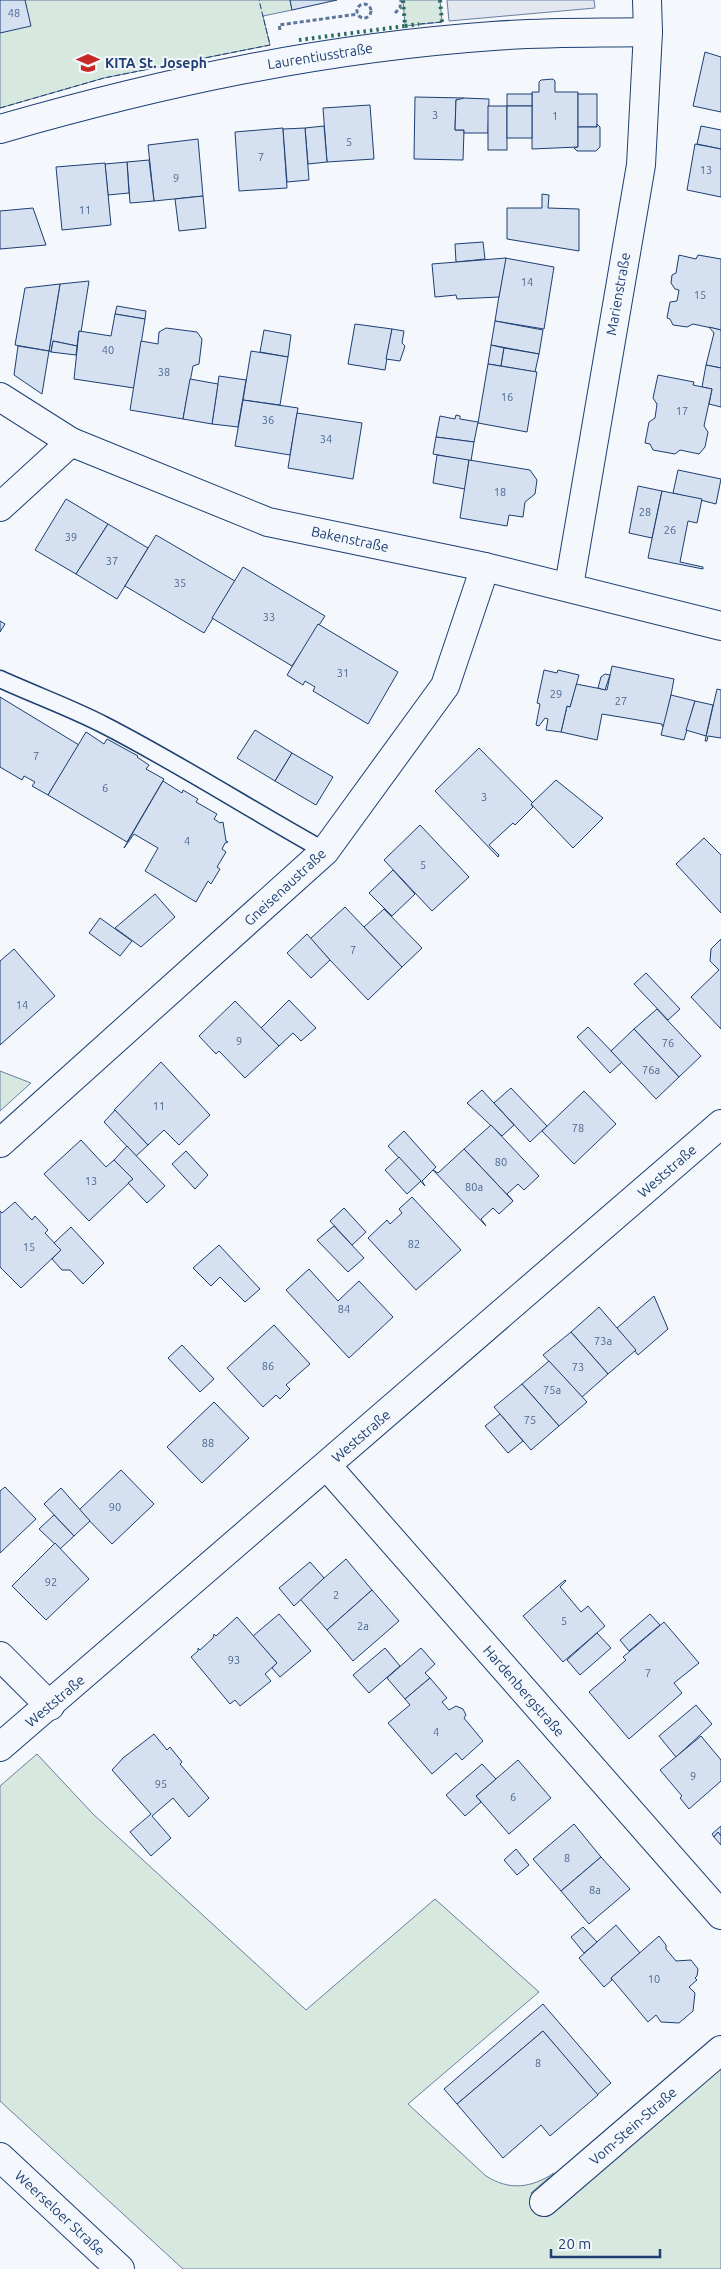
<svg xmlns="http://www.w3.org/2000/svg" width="721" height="2269" font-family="Ubuntu,sans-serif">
<rect width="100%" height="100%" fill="#f4f7fb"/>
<!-- green -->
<g fill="#d7e8df" stroke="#687fa3">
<path d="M 25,0 L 290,0 L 292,10 L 263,16 L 270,45 L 104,78 L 0,108 L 0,33 Z"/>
<path d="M 403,0 L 440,0 L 442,22 L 405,26 Z"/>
<path d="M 0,1071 L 31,1083 L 0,1111 Z"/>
<path d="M 37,1754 L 93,1814 L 306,2010 L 435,1899 L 539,1992 L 408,2104 L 486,2176 C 510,2191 531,2188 554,2173 L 531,2193 L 550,2214 L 721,2067 L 721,2269 L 183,2269 L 0,2101 L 0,1786 Z"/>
</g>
<!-- parking -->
<path fill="#e3e8f0" stroke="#687fa3" d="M 447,0 L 594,0 L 595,8 L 449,21 Z"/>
<!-- building -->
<g fill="#d5e0f0" stroke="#1d3f73">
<path d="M 0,0 L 25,0 L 31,26 L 0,33 Z"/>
<path d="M 290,0 L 337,0 L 292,10 Z"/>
<path d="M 705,52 L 721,57 L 721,112 L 693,106 Z"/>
<path d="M 553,79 L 555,81 L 555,92 L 578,92 L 578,147 L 532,149 L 532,92 L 539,92 L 539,82 L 541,80 Z"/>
<rect x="507" y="94" width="25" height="12"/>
<rect x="578" y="94" width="19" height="33"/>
<path d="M 415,97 L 464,98 L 464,100 L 456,100 L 455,130 L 464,130 L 463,160 L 414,159 Z"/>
<path d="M 464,98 L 489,99 L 488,133 L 464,133 L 464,130 L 455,130 L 456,100 Z"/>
<path d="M 370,105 L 374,159 L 327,162 L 323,108 Z"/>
<rect x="488" y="106" width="19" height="44"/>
<rect x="507" y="106" width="25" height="32"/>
<path d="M 597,124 L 600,127 L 600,147 L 596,151 L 577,151 L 574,148 L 578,147 L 578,127 L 597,127 Z"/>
<path d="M 324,126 L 327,162 L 308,164 L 305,128 Z"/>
<path d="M 701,126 L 721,130 L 721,149 L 697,144 Z"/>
<path d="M 283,128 L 287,188 L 239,191 L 235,132 Z"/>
<path d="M 305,128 L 309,180 L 287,182 L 283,129 Z"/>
<path d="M 198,139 L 203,196 L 154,201 L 148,145 Z"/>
<path d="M 695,144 L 721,149 L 721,197 L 687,190 Z"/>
<path d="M 149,160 L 154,201 L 130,203 L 127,162 Z"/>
<path d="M 127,162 L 129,193 L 108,195 L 105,164 Z"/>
<path d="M 105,163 L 111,225 L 62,230 L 56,167 Z"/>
<path d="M 542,194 L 549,195 L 548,208 L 579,209 L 579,251 L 507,239 L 507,208 L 542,208 Z"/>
<path d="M 203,196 L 206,228 L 179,231 L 175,199 Z"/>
<path d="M 33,208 L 46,245 L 0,249 L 0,211 Z"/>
<path d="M 483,242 L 485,259 L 456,262 L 455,244 Z"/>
<path d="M 679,255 L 696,259 L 698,255 L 721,259 L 721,330 L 693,324 L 687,327 L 673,325 L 670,319 L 667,318 L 670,302 L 677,301 L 679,290 L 675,289 L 671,283 L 672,275 L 676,273 Z"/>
<path d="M 505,258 L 554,267 L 544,329 L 495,321 Z"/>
<path d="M 506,258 L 499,297 L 457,299 L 456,295 L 435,297 L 432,264 Z"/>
<path d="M 89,281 L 81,332 L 79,331 L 77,346 L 53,341 L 51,352 L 49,351 L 60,284 Z"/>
<path d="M 60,284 L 49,351 L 15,345 L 25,288 Z"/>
<path d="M 117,306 L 146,311 L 145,319 L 115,314 Z"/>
<path d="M 115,314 L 145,319 L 134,388 L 74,379 L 79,331 L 111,336 Z"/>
<path d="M 495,321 L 543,330 L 539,354 L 491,345 Z"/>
<path d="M 355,324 L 392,329 L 385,370 L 348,364 Z"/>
<path d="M 709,327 L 721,330 L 721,368 L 706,365 L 714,333 Z"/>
<path d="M 166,328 L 197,332 L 202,339 L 199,364 L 193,366 L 183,419 L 130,410 L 141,341 L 158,344 L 159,332 Z"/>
<path d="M 392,329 L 404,331 L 402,343 L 405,346 L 400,361 L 386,359 Z"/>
<path d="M 264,330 L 291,335 L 288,357 L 260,352 Z"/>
<path d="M 53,341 L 77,346 L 76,355 L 51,352 Z"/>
<path d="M 491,345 L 504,348 L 501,366 L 488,364 Z"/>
<path d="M 18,346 L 49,351 L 42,394 L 14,375 Z"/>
<path d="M 504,348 L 539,354 L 535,372 L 501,366 Z"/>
<path d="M 251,351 L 288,357 L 280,405 L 243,400 Z"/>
<path d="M 488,364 L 537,372 L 527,432 L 478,423 Z"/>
<path d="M 706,365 L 721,368 L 721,407 L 709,404 L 712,389 L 702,387 Z"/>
<path d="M 658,375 L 694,382 L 693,385 L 712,389 L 704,426 L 708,432 L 705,447 L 699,454 L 680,450 L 675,454 L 653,450 L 650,444 L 645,443 L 649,422 L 655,418 L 657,404 L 653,398 Z"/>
<path d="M 219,376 L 246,380 L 238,427 L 212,424 Z"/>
<path d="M 190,379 L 218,384 L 212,424 L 183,419 Z"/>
<path d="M 243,400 L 298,408 L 290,455 L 235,446 Z"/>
<path d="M 297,413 L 362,423 L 353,479 L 288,468 Z"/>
<path d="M 456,415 L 460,416 L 460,419 L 478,422 L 474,442 L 436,437 L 440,416 L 455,419 Z"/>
<path d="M 436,437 L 474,442 L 471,461 L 433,454 Z"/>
<path d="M 437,455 L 469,460 L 465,489 L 433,483 Z"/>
<path d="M 469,460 L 530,470 L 537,480 L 535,494 L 525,502 L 523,517 L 509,515 L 507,526 L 460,518 Z"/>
<path d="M 678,470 L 721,479 L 716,504 L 673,493 Z"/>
<path d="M 638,486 L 662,491 L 652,538 L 629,533 Z"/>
<path d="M 662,491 L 702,499 L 697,523 L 688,521 L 680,562 L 703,567 L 703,569 L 648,558 Z"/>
<path d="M 66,499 L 108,524 L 76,574 L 35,550 Z"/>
<path d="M 108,524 L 148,548 L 117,599 L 76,574 Z"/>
<path d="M 156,535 L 235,581 L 204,633 L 125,586 Z"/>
<path d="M 243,567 L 325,616 L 292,666 L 212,618 Z"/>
<path d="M 0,621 L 5,624 L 0,632 Z"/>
<path d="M 318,624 L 398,672 L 368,724 L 313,691 L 315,687 L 305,681 L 303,685 L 287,675 Z"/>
<path d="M 612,666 L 674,679 L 665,727 L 662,726 L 662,724 L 602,714 L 597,740 L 561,732 L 567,706 L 570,707 L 576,684 L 607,690 Z"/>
<path d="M 544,670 L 557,673 L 558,670 L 579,675 L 570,707 L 567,706 L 561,732 L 546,730 L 548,719 L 545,718 L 539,726 L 536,725 L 540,704 L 537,703 Z"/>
<path d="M 605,674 L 610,675 L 605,690 L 598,688 L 601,677 Z"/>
<path d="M 717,689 L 721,690 L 721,738 L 708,736 L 707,741 L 705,741 Z"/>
<path d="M 671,695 L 695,701 L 684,740 L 661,735 Z"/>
<path d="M 0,697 L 79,745 L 48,795 L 32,786 L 35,782 L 24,776 L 22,780 L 0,767 Z"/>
<path d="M 695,701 L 713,705 L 706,736 L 686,730 Z"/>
<path d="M 255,730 L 292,753 L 275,781 L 237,758 Z"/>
<path d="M 86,732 L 104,744 L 107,739 L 138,756 L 137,757 L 149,765 L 146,769 L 164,779 L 127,842 L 48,795 Z"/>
<path d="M 479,748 L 533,803 L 531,804 L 533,807 L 515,825 L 513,823 L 489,845 L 499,855 L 498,857 L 435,791 Z"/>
<path d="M 292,753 L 333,777 L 316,805 L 275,781 Z"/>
<path d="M 556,780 L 603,818 L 573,848 L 531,804 Z"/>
<path d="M 163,781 L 182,793 L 183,790 L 198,799 L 196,802 L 217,814 L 214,819 L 220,823 L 223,822 L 226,841 L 228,842 L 225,843 L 222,849 L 226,852 L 217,867 L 220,869 L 211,884 L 208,881 L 196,902 L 145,871 L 158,848 L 134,834 L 124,848 Z"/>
<path d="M 420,825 L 469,877 L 432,911 L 384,860 Z"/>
<path d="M 704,838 L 721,855 L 721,913 L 676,864 Z"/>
<path d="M 393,870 L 415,894 L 392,916 L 369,893 Z"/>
<path d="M 155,894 L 175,917 L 141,947 L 115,928 Z"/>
<path d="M 345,907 L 402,967 L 368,1000 L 310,939 Z"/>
<path d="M 384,909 L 422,948 L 402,967 L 364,927 Z"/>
<path d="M 100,918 L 132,941 L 120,956 L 89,933 Z"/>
<path d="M 307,934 L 330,960 L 311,978 L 287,953 Z"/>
<path d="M 721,939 L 721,1029 L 691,997 L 719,970 L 710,961 L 711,949 Z"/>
<path d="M 14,949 L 55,996 L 0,1045 L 0,961 Z"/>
<path d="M 646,973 L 680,1009 L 668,1020 L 634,984 Z"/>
<path d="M 289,1000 L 316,1028 L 301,1041 L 293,1033 L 279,1046 L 261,1028 Z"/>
<path d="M 235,1001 L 279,1046 L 245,1078 L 219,1051 L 216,1054 L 199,1036 Z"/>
<path d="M 657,1009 L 701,1056 L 679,1077 L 634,1029 Z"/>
<path d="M 588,1027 L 622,1062 L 610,1073 L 577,1037 Z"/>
<path d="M 634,1029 L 679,1077 L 656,1099 L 611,1051 Z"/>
<path d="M 161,1062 L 210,1115 L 179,1145 L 164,1130 L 148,1145 L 114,1110 Z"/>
<path d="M 511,1088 L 547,1126 L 530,1142 L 494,1103 Z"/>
<path d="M 482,1090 L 514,1125 L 502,1136 L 467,1103 Z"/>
<path d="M 584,1091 L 616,1124 L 574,1164 L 542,1131 Z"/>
<path d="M 115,1110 L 148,1145 L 136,1156 L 104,1122 Z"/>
<path d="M 491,1125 L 539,1176 L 524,1190 L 518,1184 L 507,1194 L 513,1201 L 464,1149 Z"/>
<path d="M 404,1131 L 436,1167 L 422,1181 L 425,1186 L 388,1146 Z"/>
<path d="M 81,1140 L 106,1167 L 114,1160 L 133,1179 L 89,1221 L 44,1174 Z"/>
<path d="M 127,1146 L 165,1186 L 147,1203 L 128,1183 L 133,1179 L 114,1160 Z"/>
<path d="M 464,1149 L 513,1201 L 499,1214 L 493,1208 L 481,1219 L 486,1226 L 433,1170 L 438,1173 Z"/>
<path d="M 186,1151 L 208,1175 L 195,1189 L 172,1164 Z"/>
<path d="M 399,1157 L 421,1181 L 407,1194 L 385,1170 Z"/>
<path d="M 412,1197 L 461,1250 L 416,1290 L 368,1238 L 387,1220 L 390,1224 L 402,1213 L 399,1209 Z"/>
<path d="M 15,1202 L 32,1220 L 35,1216 L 48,1230 L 45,1233 L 61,1250 L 21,1288 L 0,1267 L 0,1211 L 2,1213 Z"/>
<path d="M 344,1208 L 366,1232 L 352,1245 L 330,1221 Z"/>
<path d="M 334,1226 L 364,1258 L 348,1272 L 317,1240 Z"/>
<path d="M 71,1227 L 104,1263 L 83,1284 L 70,1270 L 62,1270 L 52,1259 L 61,1250 L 54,1243 Z"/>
<path d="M 219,1245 L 260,1289 L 245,1302 L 220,1277 L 211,1286 L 193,1268 Z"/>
<path d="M 309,1269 L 338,1301 L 359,1281 L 393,1317 L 349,1358 L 286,1290 Z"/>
<path d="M 654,1296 L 668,1329 L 638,1355 L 617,1328 Z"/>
<path d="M 599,1307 L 636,1350 L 608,1374 L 571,1332 Z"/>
<path d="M 274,1325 L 310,1364 L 286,1385 L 290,1389 L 280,1399 L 276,1395 L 263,1407 L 227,1368 Z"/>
<path d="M 571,1332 L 608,1374 L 582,1397 L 543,1355 Z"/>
<path d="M 182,1345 L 214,1379 L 200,1392 L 168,1358 Z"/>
<path d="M 549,1361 L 587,1402 L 559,1426 L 522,1384 Z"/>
<path d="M 522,1384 L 559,1426 L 531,1450 L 494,1407 Z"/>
<path d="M 214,1402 L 249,1438 L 202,1483 L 167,1447 Z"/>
<path d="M 500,1414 L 523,1441 L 508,1453 L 485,1426 Z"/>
<path d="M 121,1470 L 154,1504 L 112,1544 L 79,1510 Z"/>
<path d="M 5,1487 L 36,1519 L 0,1553 L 0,1491 Z"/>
<path d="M 61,1488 L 90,1521 L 74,1536 L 44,1504 Z"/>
<path d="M 54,1515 L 74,1536 L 60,1549 L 39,1529 Z"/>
<path d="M 55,1543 L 89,1579 L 46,1620 L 12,1586 Z"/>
<path d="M 346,1559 L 372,1590 L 327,1630 L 300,1599 Z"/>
<path d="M 310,1562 L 324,1578 L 294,1606 L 279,1588 Z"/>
<path d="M 565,1580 L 566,1581 L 560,1587 L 581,1612 L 588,1606 L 605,1626 L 563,1662 L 523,1616 Z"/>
<path d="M 372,1590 L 399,1621 L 353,1661 L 327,1630 Z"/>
<path d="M 279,1614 L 311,1651 L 280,1677 L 272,1668 L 277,1663 L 253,1636 Z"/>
<path d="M 650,1614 L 660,1625 L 629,1651 L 620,1640 Z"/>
<path d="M 237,1617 L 277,1663 L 265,1674 L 271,1681 L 240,1706 L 235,1700 L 230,1704 L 191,1657 L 198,1651 L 198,1648 L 200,1650 L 213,1638 L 214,1634 L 216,1636 Z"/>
<path d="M 664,1622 L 699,1663 L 674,1683 L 682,1693 L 629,1739 L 589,1692 L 626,1660 L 623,1657 Z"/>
<path d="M 597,1633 L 611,1648 L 580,1675 L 567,1660 Z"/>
<path d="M 385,1648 L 400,1666 L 369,1693 L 353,1675 Z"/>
<path d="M 421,1648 L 435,1664 L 425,1673 L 430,1678 L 405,1699 L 387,1678 Z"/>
<path d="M 430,1678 L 447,1698 L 442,1702 L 449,1710 L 456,1706 L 463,1709 L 466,1715 L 464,1718 L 483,1741 L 462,1760 L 456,1753 L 432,1774 L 388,1723 L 410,1705 L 405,1699 Z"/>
<path d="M 696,1705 L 712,1724 L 676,1757 L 659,1736 Z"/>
<path d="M 154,1734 L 167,1750 L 170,1747 L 182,1762 L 180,1764 L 209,1798 L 189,1817 L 173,1798 L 152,1816 L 171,1838 L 151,1856 L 130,1832 L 151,1814 L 112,1770 L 123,1758 Z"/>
<path d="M 701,1736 L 721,1760 L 721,1781 L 689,1809 L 680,1798 L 682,1796 L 660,1770 Z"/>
<path d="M 518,1760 L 551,1798 L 509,1834 L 476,1796 Z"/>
<path d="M 482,1764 L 496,1779 L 476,1796 L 481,1802 L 465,1816 L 446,1795 Z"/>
<path d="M 574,1824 L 601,1857 L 561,1891 L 533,1859 Z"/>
<path d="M 721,1826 L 721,1836 L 718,1832 L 714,1837 L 712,1834 Z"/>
<path d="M 718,1832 L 721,1836 L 721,1845 L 714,1837 Z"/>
<path d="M 516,1849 L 529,1865 L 517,1875 L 504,1860 Z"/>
<path d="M 601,1857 L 630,1889 L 589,1924 L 561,1891 Z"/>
<path d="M 616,1925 L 640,1953 L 611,1978 L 612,1980 L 604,1987 L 579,1958 Z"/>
<path d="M 583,1927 L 597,1942 L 584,1953 L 571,1937 Z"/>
<path d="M 659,1936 L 666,1945 L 666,1949 L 676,1961 L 691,1960 L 698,1969 L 697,1976 L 695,1978 L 697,1980 L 689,1987 L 695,1993 L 693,2011 L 679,2023 L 661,2022 L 656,2015 L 648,2022 L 611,1978 Z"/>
<path d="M 543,2004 L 611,2083 L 597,2095 L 543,2031 L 457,2104 L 444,2089 Z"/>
<path d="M 543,2031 L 598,2095 L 550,2136 L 541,2125 L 503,2158 L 457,2104 Z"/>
</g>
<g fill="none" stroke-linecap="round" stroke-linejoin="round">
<defs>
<path id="service" d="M 0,679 C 35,695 71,708 104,725 C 180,764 251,810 325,851"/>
<g id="minor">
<path d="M 0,129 C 163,82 323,48 493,36 C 544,32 596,33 648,32"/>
<path d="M 0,397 L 71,442 L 268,522 L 485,567 L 721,626"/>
<path d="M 0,507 L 71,442"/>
<path d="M 569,586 L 641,165 L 648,32 L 647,0"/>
<path d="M 0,1143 L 325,851 L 445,686 L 485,567"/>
<path d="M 327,1466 L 721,1915"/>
<path d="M 0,1656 L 50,1706"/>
<path d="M 0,1747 L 721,1124"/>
<path d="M 544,2202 L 721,2050"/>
</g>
<path id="tertiary" d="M 0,2157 L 120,2269"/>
</defs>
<!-- service casing -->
<use href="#service" stroke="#1d3f73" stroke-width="19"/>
<!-- minor casing -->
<use href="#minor" stroke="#1d3f73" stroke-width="30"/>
<!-- tertiary casing -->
<use href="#tertiary" stroke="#1d3f73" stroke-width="30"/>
<!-- path -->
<g stroke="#5e769c" stroke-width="3" stroke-dasharray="4 2.5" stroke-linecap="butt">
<circle cx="364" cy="11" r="7"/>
<path d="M 395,13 L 400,8 L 401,0"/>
<path d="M 280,30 L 279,25 L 358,14"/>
</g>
<!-- service -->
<use href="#service" stroke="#f4f7fb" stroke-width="16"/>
<!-- minor -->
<use href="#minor" stroke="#f4f7fb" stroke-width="28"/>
<!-- tertiary -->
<use href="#tertiary" stroke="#f4f7fb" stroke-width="28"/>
<!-- hedge -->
<g stroke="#2c6c60" stroke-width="4" stroke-dasharray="2.5 4" stroke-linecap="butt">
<path d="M 440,0 L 442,22"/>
<path d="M 405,26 L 419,24"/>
<path d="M 299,40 L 405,26 L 403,0"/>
</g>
<!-- fence -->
<g stroke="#1d3f73" stroke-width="1" stroke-dasharray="6 2.5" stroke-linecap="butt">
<path d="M 419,24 L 442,22"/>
<path d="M 0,108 L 104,78 L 270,45 L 259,0"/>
</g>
</g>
<!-- icons -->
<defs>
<symbol id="school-bare" viewBox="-9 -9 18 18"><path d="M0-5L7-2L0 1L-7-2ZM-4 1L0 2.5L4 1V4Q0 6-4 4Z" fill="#c62828" stroke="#f4f7fb" stroke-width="2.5" paint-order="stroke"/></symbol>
</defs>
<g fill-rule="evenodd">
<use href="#school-bare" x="72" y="47" width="32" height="32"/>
</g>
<g text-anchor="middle" stroke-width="4" stroke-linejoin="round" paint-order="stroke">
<!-- number labels -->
<g font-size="11" fill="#4b6792">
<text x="14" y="17">48</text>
<text x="435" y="119">3</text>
<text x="555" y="120">1</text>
<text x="349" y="146">5</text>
<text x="261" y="161">7</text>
<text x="706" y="174">13</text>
<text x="176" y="182">9</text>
<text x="85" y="214">11</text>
<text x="527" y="286">14</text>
<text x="700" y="299">15</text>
<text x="108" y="354">40</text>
<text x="164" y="376">38</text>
<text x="507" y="401">16</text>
<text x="682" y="415">17</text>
<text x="268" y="424">36</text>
<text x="326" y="443">34</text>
<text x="500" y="496">18</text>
<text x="645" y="516">28</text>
<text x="670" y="534">26</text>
<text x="71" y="541">39</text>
<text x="112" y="565">37</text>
<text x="180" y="587">35</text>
<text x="269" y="621">33</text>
<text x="343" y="677">31</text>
<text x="556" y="698">29</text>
<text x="621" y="705">27</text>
<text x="36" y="760">7</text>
<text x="105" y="792">6</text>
<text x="484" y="801">3</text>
<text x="187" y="845">4</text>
<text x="423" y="869">5</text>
<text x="353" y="954">7</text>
<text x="22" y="1009">14</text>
<text x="239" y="1045">9</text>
<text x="668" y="1047">76</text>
<text x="651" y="1074">76a</text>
<text x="159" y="1110">11</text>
<text x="578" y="1132">78</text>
<text x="501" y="1166">80</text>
<text x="91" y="1185">13</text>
<text x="474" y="1191">80a</text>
<text x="414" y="1248">82</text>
<text x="29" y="1251">15</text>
<text x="344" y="1313">84</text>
<text x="603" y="1345">73a</text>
<text x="268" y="1370">86</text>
<text x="578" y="1371">73</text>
<text x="552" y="1394">75a</text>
<text x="530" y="1424">75</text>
<text x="208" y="1447">88</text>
<text x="115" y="1511">90</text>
<text x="51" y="1586">92</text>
<text x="336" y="1599">2</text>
<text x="564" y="1625">5</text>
<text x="363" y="1630">2a</text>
<text x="234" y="1664">93</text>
<text x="648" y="1677">7</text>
<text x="436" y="1736">4</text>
<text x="693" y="1780">9</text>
<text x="161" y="1788">95</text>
<text x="513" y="1801">6</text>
<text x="567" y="1862">8</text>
<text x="595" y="1894">8a</text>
<text x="654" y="1983">10</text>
<text x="538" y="2067">8</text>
</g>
<!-- street labels -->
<g font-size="14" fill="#1d3f73" stroke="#f4f7fb">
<text transform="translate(320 56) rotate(-9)" y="5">Laurentiusstraße</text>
<text transform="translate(618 294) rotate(-80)" y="5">Marienstraße</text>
<text transform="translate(350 539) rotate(12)" y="5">Bakenstraße</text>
<text transform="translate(285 887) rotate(-43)" y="5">Gneisenaustraße</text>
<text transform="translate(667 1171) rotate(-41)" y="5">Weststraße</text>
<text transform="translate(361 1436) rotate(-41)" y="5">Weststraße</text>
<text transform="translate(524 1691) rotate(49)" y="5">Hardenbergstraße</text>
<text transform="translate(55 1701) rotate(-40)" y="5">Weststraße</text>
<text transform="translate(633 2126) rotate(-41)" y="5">Vom-Stein-Straße</text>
<text transform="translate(60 2213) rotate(43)" y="5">Weerseloer Straße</text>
</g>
<!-- poi labels -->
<g font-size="14" font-weight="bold" fill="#1d3f73" stroke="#f4f7fb" text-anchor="start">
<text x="105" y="68">KITA St. Joseph</text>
</g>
</g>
<!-- scale -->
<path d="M551 2249v8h109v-8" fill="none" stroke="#1d3f73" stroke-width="2.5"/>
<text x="558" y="2249" font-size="15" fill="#1d3f73" stroke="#f4f7fb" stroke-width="4" paint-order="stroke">20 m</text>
</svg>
